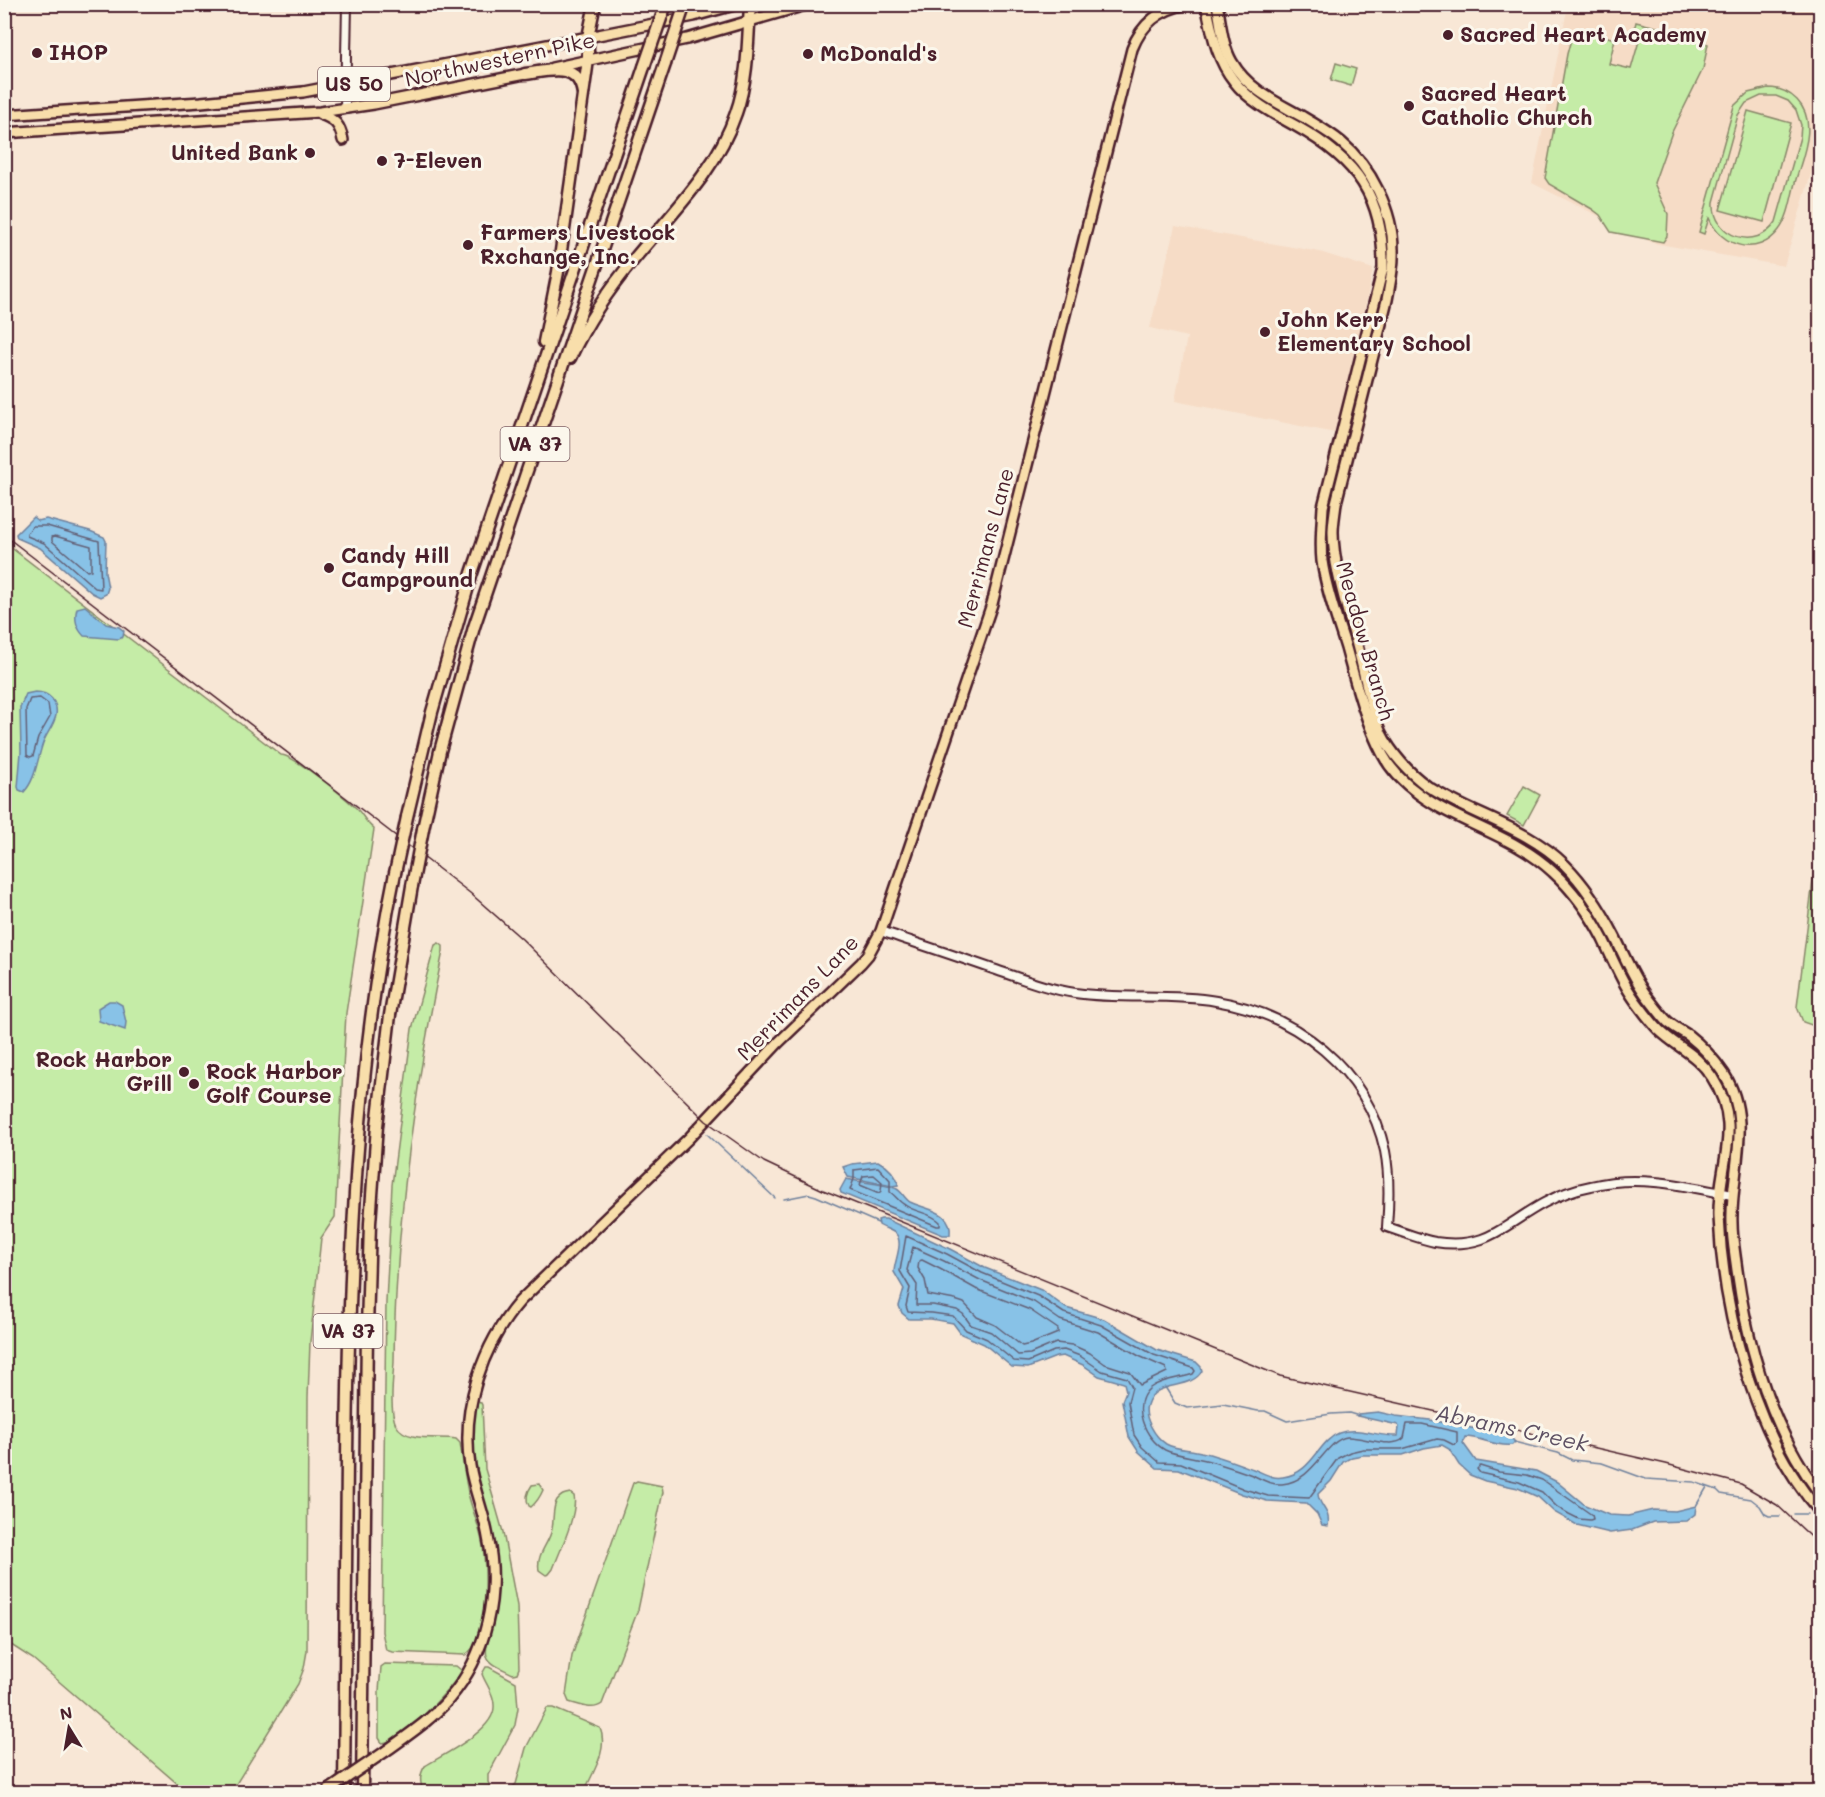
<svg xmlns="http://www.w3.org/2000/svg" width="1825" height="1797" font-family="Mali,sans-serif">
<rect width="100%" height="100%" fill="#f8e7d6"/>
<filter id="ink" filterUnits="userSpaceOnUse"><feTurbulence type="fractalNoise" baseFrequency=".0167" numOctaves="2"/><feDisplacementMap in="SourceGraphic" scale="12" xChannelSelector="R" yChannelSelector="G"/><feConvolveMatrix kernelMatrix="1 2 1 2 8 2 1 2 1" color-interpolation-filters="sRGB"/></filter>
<g filter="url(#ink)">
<!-- built -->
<g fill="#f6dcc6">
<path d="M 1568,5 L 1820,5 L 1820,143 L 1784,266 L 1653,243 L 1532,183 Z"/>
<path d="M 1175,226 L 1320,252 L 1373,269 L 1340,434 L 1175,401 L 1187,337 L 1150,328 Z"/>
</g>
<!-- green -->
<g fill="#c5eca7" stroke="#888669" stroke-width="1.5" fill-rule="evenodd">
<path d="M 1636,22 L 1706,39 L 1705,43 L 1708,44 L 1703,69 L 1672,132 L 1654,183 L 1668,214 L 1667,236 L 1663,242 L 1611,232 L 1600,215 L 1592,209 L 1549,184 L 1545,178 L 1567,54 L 1573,32 L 1578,29 L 1615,39 L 1609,64 L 1631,69 L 1639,41 L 1632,38 Z"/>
<path d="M 1336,63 L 1356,69 L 1351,86 L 1331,80 Z"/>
<path d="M 1768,88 C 1779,88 1789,92 1797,100 C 1819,123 1802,157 1795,183 C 1791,198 1789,217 1779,230 C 1758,258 1721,247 1709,218 L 1704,234 L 1699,232 L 1734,106 L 1748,93 ZM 1761,96 L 1776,96 L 1788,101 L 1796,110 L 1801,125 L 1800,137 L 1776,222 C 1756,252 1712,237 1714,202 L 1738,115 L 1746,103 Z"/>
<path d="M 1748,111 L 1791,123 L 1764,222 L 1720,210 Z"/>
<path d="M 4,537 L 12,544 L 13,549 L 281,755 C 294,755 344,797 355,807 C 363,814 365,822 374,829 L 346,1013 L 335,1217 L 321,1238 L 310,1342 L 308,1397 L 307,1651 L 304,1668 L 298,1684 L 231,1792 L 187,1792 L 33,1659 L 5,1641 Z"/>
<path d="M 1524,786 L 1540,795 L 1524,825 L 1507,816 Z"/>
<path d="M 1820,826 L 1820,1028 L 1803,1022 L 1797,1007 Z"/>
<path d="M 439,943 L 443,946 L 443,951 C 415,1086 395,1224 394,1362 C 393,1378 389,1410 396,1425 C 406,1443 439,1436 456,1439 L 460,1443 C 463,1461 465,1480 469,1497 C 473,1512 479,1526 482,1541 C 487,1565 489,1642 465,1655 L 392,1652 L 386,1650 L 382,1632 L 386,1302 L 392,1185 L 412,1029 L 435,945 Z"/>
<path d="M 477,1402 L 481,1403 L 482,1405 L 485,1469 L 503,1532 L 517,1606 L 519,1668 L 517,1673 L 513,1674 C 505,1670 490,1665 487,1656 C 483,1646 495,1619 496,1607 C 498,1595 498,1582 497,1570 C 494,1516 462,1454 477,1402 Z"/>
<path d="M 637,1481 L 662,1486 L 663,1492 L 638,1610 L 602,1704 C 593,1711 580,1705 569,1702 L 566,1695 L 572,1656 L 633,1483 Z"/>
<path d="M 539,1484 L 543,1490 C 540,1497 537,1502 531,1507 L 529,1506 C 525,1499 527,1492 532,1485 Z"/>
<path d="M 570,1493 L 574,1496 C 578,1513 560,1551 553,1569 L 549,1574 L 546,1575 L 539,1570 C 536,1554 549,1544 552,1529 C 554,1519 552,1508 557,1500 C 561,1495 564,1494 570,1493 Z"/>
<path d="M 385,1664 L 456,1666 L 461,1670 L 461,1673 C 447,1692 405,1740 382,1743 L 379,1738 L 379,1691 L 381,1667 Z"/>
<path d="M 486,1667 L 489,1667 L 516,1682 L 518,1708 L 515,1725 L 488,1775 L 488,1782 L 492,1790 L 498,1792 L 423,1792 C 420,1782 419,1775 425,1766 C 444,1754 496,1730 494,1705 C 494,1693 486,1685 482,1674 Z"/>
<path d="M 547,1708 L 553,1708 L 600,1728 C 609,1749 592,1774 584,1792 L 502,1792 L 508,1791 L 516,1784 L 526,1748 Z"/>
</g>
<!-- water -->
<g fill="#88c2e7" stroke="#6f819c" stroke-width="1.5">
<path d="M 33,517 L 38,521 L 46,519 L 90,531 L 104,537 L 106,541 L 105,572 L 108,588 L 106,594 L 100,597 L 92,593 L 40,548 L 17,538 L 16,534 Z"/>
<path d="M 85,606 L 106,624 L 119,627 L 124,631 L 123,637 L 119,639 L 84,636 C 76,628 74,619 77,608 Z"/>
<path d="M 35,692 C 42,692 48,694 52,699 C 64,715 48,729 43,743 C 37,760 36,779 24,792 L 19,790 L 18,787 L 21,752 L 20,708 L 26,694 Z"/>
<path d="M 109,1001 L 115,1001 L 122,1005 L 126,1022 L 125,1030 L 99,1021 L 98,1008 Z"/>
<path d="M 878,1161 C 886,1165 898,1176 898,1185 L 892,1186 L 848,1177 L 843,1167 L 852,1164 Z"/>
<path d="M 846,1179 C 859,1182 886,1184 897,1189 C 902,1192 905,1199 910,1202 C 926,1210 953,1210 950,1235 L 943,1235 L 841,1193 L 840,1190 Z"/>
<path d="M 881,1219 L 886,1219 L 950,1249 L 985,1268 L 1041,1290 L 1066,1308 L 1104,1319 L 1157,1350 L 1196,1362 L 1201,1367 L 1202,1371 C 1190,1392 1155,1378 1147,1405 C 1143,1417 1155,1437 1166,1444 C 1176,1450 1191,1449 1201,1452 C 1219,1456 1237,1463 1253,1469 C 1264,1473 1272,1479 1283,1477 C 1313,1473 1318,1441 1339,1433 C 1357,1426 1379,1437 1398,1436 L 1399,1427 L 1398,1425 L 1357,1416 L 1358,1414 L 1378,1412 L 1396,1416 L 1430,1420 L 1492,1432 L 1510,1437 L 1515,1442 L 1512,1445 C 1494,1447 1481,1437 1465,1437 L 1463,1443 L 1476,1461 L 1536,1471 L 1557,1482 L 1585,1505 L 1609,1515 L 1628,1516 L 1653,1510 L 1675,1511 L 1696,1506 L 1695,1514 L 1686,1521 L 1653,1522 L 1632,1530 L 1610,1533 L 1577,1525 L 1554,1512 L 1538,1497 L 1518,1488 L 1485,1481 L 1470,1475 L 1459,1465 L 1449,1449 L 1442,1445 L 1424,1448 L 1403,1455 L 1363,1455 L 1352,1457 L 1343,1462 L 1331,1481 L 1318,1494 C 1319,1507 1331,1510 1328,1526 L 1322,1525 L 1317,1514 L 1306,1503 L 1267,1501 L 1242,1494 L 1179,1469 L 1157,1468 L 1138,1451 L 1129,1437 L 1122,1401 L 1126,1391 L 1124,1383 L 1099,1376 L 1083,1365 L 1063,1356 L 1056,1357 L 1028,1368 L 1012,1367 L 984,1344 L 961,1334 L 953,1323 L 931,1319 L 909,1319 L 902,1313 L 899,1306 L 904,1289 L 894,1272 C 894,1262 904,1243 896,1234 C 892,1230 883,1228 879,1225 L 878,1220 Z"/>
</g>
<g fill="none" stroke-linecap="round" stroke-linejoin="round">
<!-- shore -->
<g stroke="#636076" stroke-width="1.5">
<path d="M 33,526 L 47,526 L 99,541 L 101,589 L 95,588 L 44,543 L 27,536 L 27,533 Z"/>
<path d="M 55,536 L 91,546 L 91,570 L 87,571 L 52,541 L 52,537 Z"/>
<path d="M 40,698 L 48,704 L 50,717 L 38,738 L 33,756 L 30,757 L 27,755 L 26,709 L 30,699 Z"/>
<path d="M 878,1167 L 890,1180 L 890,1192 C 896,1196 899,1202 905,1205 C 916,1213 930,1212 940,1222 L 940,1226 L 937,1226 L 850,1190 L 854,1179 L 854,1170 Z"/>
<path d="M 874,1175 L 882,1182 L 881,1191 L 879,1193 L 860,1185 L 863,1176 Z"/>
<path d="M 906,1236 L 947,1254 L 982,1273 L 1038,1296 L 1064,1313 L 1101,1325 L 1154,1355 L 1193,1368 L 1195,1371 L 1193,1374 C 1179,1379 1162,1379 1150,1388 C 1130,1405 1145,1439 1165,1450 C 1177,1456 1199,1457 1213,1462 C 1226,1466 1239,1470 1252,1475 C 1262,1479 1270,1485 1282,1484 C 1315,1481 1325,1440 1347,1437 C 1362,1436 1393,1450 1404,1438 L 1407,1424 L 1422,1424 L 1457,1432 L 1457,1443 L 1454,1445 L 1444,1440 L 1437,1439 L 1402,1449 L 1363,1449 L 1350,1452 L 1338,1458 L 1309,1498 L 1268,1496 L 1244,1489 L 1181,1463 L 1159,1462 L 1142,1447 L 1134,1435 L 1128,1402 L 1132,1387 L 1127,1378 L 1102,1371 L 1080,1356 L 1064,1350 L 1054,1351 L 1028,1362 L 1014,1361 L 987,1339 L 966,1330 L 953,1316 L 932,1313 L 908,1312 L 906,1306 L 910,1288 L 900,1271 Z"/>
<path d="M 913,1247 L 944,1261 L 980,1280 L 1034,1302 L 1060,1320 L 1098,1332 L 1139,1356 L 1166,1368 L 1167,1372 L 1140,1385 L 1130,1372 L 1105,1364 L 1090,1353 L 1072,1345 L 1056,1343 L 1030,1354 L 1018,1355 L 991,1332 L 971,1325 L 963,1314 L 957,1310 L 933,1305 L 916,1305 L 917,1285 L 907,1270 Z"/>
<path d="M 919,1261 L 922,1260 L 940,1269 L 976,1289 L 1030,1310 L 1058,1329 L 1058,1333 L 1031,1344 L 1022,1346 L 995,1325 L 977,1317 L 964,1303 L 955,1300 L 928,1295 L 925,1280 L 918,1268 Z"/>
<path d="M 1480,1466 L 1499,1472 L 1527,1475 L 1542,1480 L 1592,1515 L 1593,1519 L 1590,1520 L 1579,1519 L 1569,1514 L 1557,1507 L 1542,1492 L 1535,1489 L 1519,1482 L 1480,1473 L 1477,1469 Z"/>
</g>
<!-- stream -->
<g stroke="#6f819c" stroke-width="1.5">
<path d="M 707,1134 L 775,1198"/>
<path d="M 784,1199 L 809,1194 L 816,1196 L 878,1223"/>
<path d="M 1165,1387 L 1175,1403 L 1187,1408 L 1223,1404 L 1258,1411 L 1265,1411 L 1287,1421 L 1331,1414 L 1349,1413 L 1359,1416"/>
<path d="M 1514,1442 L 1558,1453 L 1572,1460 L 1602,1463 L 1646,1479 L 1694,1482 L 1717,1490 L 1721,1494 L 1751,1499 L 1760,1506 L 1765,1514 L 1769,1516 L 1780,1516"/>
<path d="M 1696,1506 L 1707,1487"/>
<path d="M 1794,1514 L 1807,1514"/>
</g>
<defs>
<g id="minor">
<path d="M 345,109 L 347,4"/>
<path d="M 881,931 C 919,944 956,956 993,969 C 1020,978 1047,989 1075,993 C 1122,1000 1169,993 1216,1001 C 1296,1014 1367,1069 1385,1151 C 1390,1176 1389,1202 1387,1227 C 1403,1232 1419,1239 1435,1242 C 1488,1250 1503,1225 1544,1203 C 1559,1195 1575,1189 1591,1186 C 1638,1174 1686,1186 1732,1195"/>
</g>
<g id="major">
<path d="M 1206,4 C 1212,31 1216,59 1234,81 C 1249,101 1274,114 1296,126 C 1357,160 1384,197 1383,268 L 1323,507 C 1322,525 1320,543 1322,561 C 1326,590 1337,619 1346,648 C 1356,684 1365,721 1383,755 C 1391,770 1405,784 1419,794 C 1461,825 1514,835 1553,872 C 1574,891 1590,914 1603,939 C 1614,962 1624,987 1640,1007 C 1646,1015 1652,1023 1659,1030 C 1678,1048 1697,1054 1712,1077 C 1745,1128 1717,1166 1719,1217 C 1723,1315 1755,1437 1820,1512"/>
<path d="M 1217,4 C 1221,23 1222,45 1232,62 C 1247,89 1276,102 1303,117 C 1316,125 1329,132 1341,142 C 1371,167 1393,211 1393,250 C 1394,267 1390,283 1387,300 L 1336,503 C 1335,513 1333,523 1333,532 C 1333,569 1350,616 1359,653 C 1366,679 1370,708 1381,733 C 1391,753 1409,773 1427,786 C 1471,815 1527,827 1565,865 C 1585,885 1602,912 1615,937 C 1625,957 1633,977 1646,995 C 1653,1004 1660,1014 1668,1022 C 1674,1027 1681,1031 1688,1035 C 1702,1046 1714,1059 1724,1074 C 1754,1121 1730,1172 1732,1223 C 1732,1239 1735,1254 1737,1270 C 1748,1350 1771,1429 1820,1494"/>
<path d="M 552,68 L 687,39 L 809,4"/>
<path d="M 320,114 C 335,119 340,125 343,140"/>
<path d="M 4,115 L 201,102 L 303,92 L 588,37 L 694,16 L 738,4"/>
<path d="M 4,133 L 320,112 L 374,104 L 530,73"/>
<path d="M 386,1751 C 408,1735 431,1720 449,1699 C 487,1655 500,1593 488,1537 C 484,1513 474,1490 470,1466 C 461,1408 482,1345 520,1301 L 689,1138 L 778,1043 L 861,963 L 868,955 L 881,931 L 992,604 L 1132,49 C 1142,23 1160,9 1187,4"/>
</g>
<g id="highway">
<path d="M 525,74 C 548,71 578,61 583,93"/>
<path d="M 544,342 L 558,272 L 588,60 L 588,37 L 595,4"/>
<path d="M 570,358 C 587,322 609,289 635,258 C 672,213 717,170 736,113 C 748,80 748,40 750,4"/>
<path d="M 407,817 L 432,712 L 472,573 L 644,67"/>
<path d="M 423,829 L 440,751 L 474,627 L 665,64"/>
<path d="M 344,1792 C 345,1681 346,1570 347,1459 C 349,1263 355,1067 395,873"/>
<path d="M 362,1792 L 367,1329 L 370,1223 L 377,1126 L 390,1015 L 412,886"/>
</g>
</defs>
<!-- minor casing -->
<use href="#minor" stroke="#4a1f2b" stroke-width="12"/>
<!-- major casing -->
<use href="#major" stroke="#4a1f2b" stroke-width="14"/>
<!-- highway casing -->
<use href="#highway" stroke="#4a1f2b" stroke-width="15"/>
<!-- minor -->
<use href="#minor" stroke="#fbf7ec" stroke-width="8"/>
<!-- major -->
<use href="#major" stroke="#f8deab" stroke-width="9"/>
<!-- highway -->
<use href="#highway" stroke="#f8deab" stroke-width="10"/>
<!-- rail -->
<path stroke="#4a1f2b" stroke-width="1.5" d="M 4,535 L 470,893 L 522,939 L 706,1121 L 764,1162 L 823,1190 L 1280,1376 L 1666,1464 L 1741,1484 L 1777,1505 L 1820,1545"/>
<defs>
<path id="major-bridge" d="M 326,1792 L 386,1751"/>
<g id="highway-bridge">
<path d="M 665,64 L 685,4"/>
<path d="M 644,67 L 666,4"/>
<path d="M 395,873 L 407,817"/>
<path d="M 412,886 L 423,829"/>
</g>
</defs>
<!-- major-bridge casing -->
<use href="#major-bridge" stroke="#4a1f2b" stroke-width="14" stroke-linecap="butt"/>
<!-- highway-bridge casing -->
<use href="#highway-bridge" stroke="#4a1f2b" stroke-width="15" stroke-linecap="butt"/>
<!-- major-bridge -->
<use href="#major-bridge" stroke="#f8deab" stroke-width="9"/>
<!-- highway-bridge -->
<use href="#highway-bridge" stroke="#f8deab" stroke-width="10"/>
</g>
</g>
<!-- markers -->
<g fill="#4a1f2b" stroke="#fbf7ec" stroke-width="2">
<circle cx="1448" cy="35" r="6"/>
<circle cx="37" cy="53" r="6"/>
<circle cx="808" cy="54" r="6"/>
<circle cx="1409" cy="106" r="6"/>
<circle cx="310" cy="153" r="6"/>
<circle cx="382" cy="161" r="6"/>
<circle cx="468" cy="245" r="6"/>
<circle cx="1265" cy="332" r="6"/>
<circle cx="329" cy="568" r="6"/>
<circle cx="184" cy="1072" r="6"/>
<circle cx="194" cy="1084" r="6"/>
</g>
<g text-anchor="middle" stroke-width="6" stroke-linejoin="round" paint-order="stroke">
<!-- shield labels -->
<g fill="#fbf7ec" stroke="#7f6065" stroke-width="1.5">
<rect x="318" y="67" width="72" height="34" rx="4.5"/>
<rect x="500.5" y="427" width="69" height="34" rx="4.5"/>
<rect x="313.5" y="1314" width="69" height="34" rx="4.5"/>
</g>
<g font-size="20" font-weight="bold" fill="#4a1f2b">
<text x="354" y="91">US 50</text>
<text x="535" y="451">VA 37</text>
<text x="348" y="1338">VA 37</text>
</g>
<!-- poi labels -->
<g font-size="21" font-weight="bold" fill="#4a1f2b" stroke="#fbf7ec" text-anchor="start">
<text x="1460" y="42">Sacred Heart Academy</text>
<text x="49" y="60">IHOP</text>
<text x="820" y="61">McDonald's</text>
<text x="1421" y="101">Sacred Heart<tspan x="1421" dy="24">Catholic Church</tspan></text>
<text x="298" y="160" text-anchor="end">United Bank</text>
<text x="394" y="168">7-Eleven</text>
<text x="480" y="240">Farmers Livestock<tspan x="480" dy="24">Rxchange, Inc.</tspan></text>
<text x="1277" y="327">John Kerr<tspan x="1277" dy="24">Elementary School</tspan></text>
<text x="341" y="563">Candy Hill<tspan x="341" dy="24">Campground</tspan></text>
<text x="172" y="1067" text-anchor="end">Rock Harbor<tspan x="172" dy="24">Grill</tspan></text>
<text x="206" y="1079">Rock Harbor<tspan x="206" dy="24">Golf Course</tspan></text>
</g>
<!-- street labels -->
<g font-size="21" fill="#4a1f2b" stroke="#fbf7ec">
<text transform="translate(500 60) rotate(-12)" y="7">Northwestern Pike</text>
<text transform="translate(986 548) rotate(-75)" y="7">Merrimans Lane</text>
<text transform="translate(1365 641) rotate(74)" y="7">Meadow Branch</text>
<text transform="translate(798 998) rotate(-46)" y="7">Merrimans Lane</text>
</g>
<!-- water labels -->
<g font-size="22" font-style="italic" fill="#5d5063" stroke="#fbf7ec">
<text transform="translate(1512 1428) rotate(12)" y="8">Abrams Creek</text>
</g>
</g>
<!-- margin -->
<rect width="1825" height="1797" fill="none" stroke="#fbf7ec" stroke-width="24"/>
<rect x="12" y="12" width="1801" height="1773" fill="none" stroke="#4a1f2b" stroke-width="2" filter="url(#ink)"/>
<!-- north arrow -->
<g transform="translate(69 1728) rotate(349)" stroke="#fbf7ec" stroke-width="4.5" paint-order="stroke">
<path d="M0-4.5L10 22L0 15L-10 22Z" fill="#4a1f2b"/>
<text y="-9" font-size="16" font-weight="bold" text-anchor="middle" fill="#4a1f2b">N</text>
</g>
</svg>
